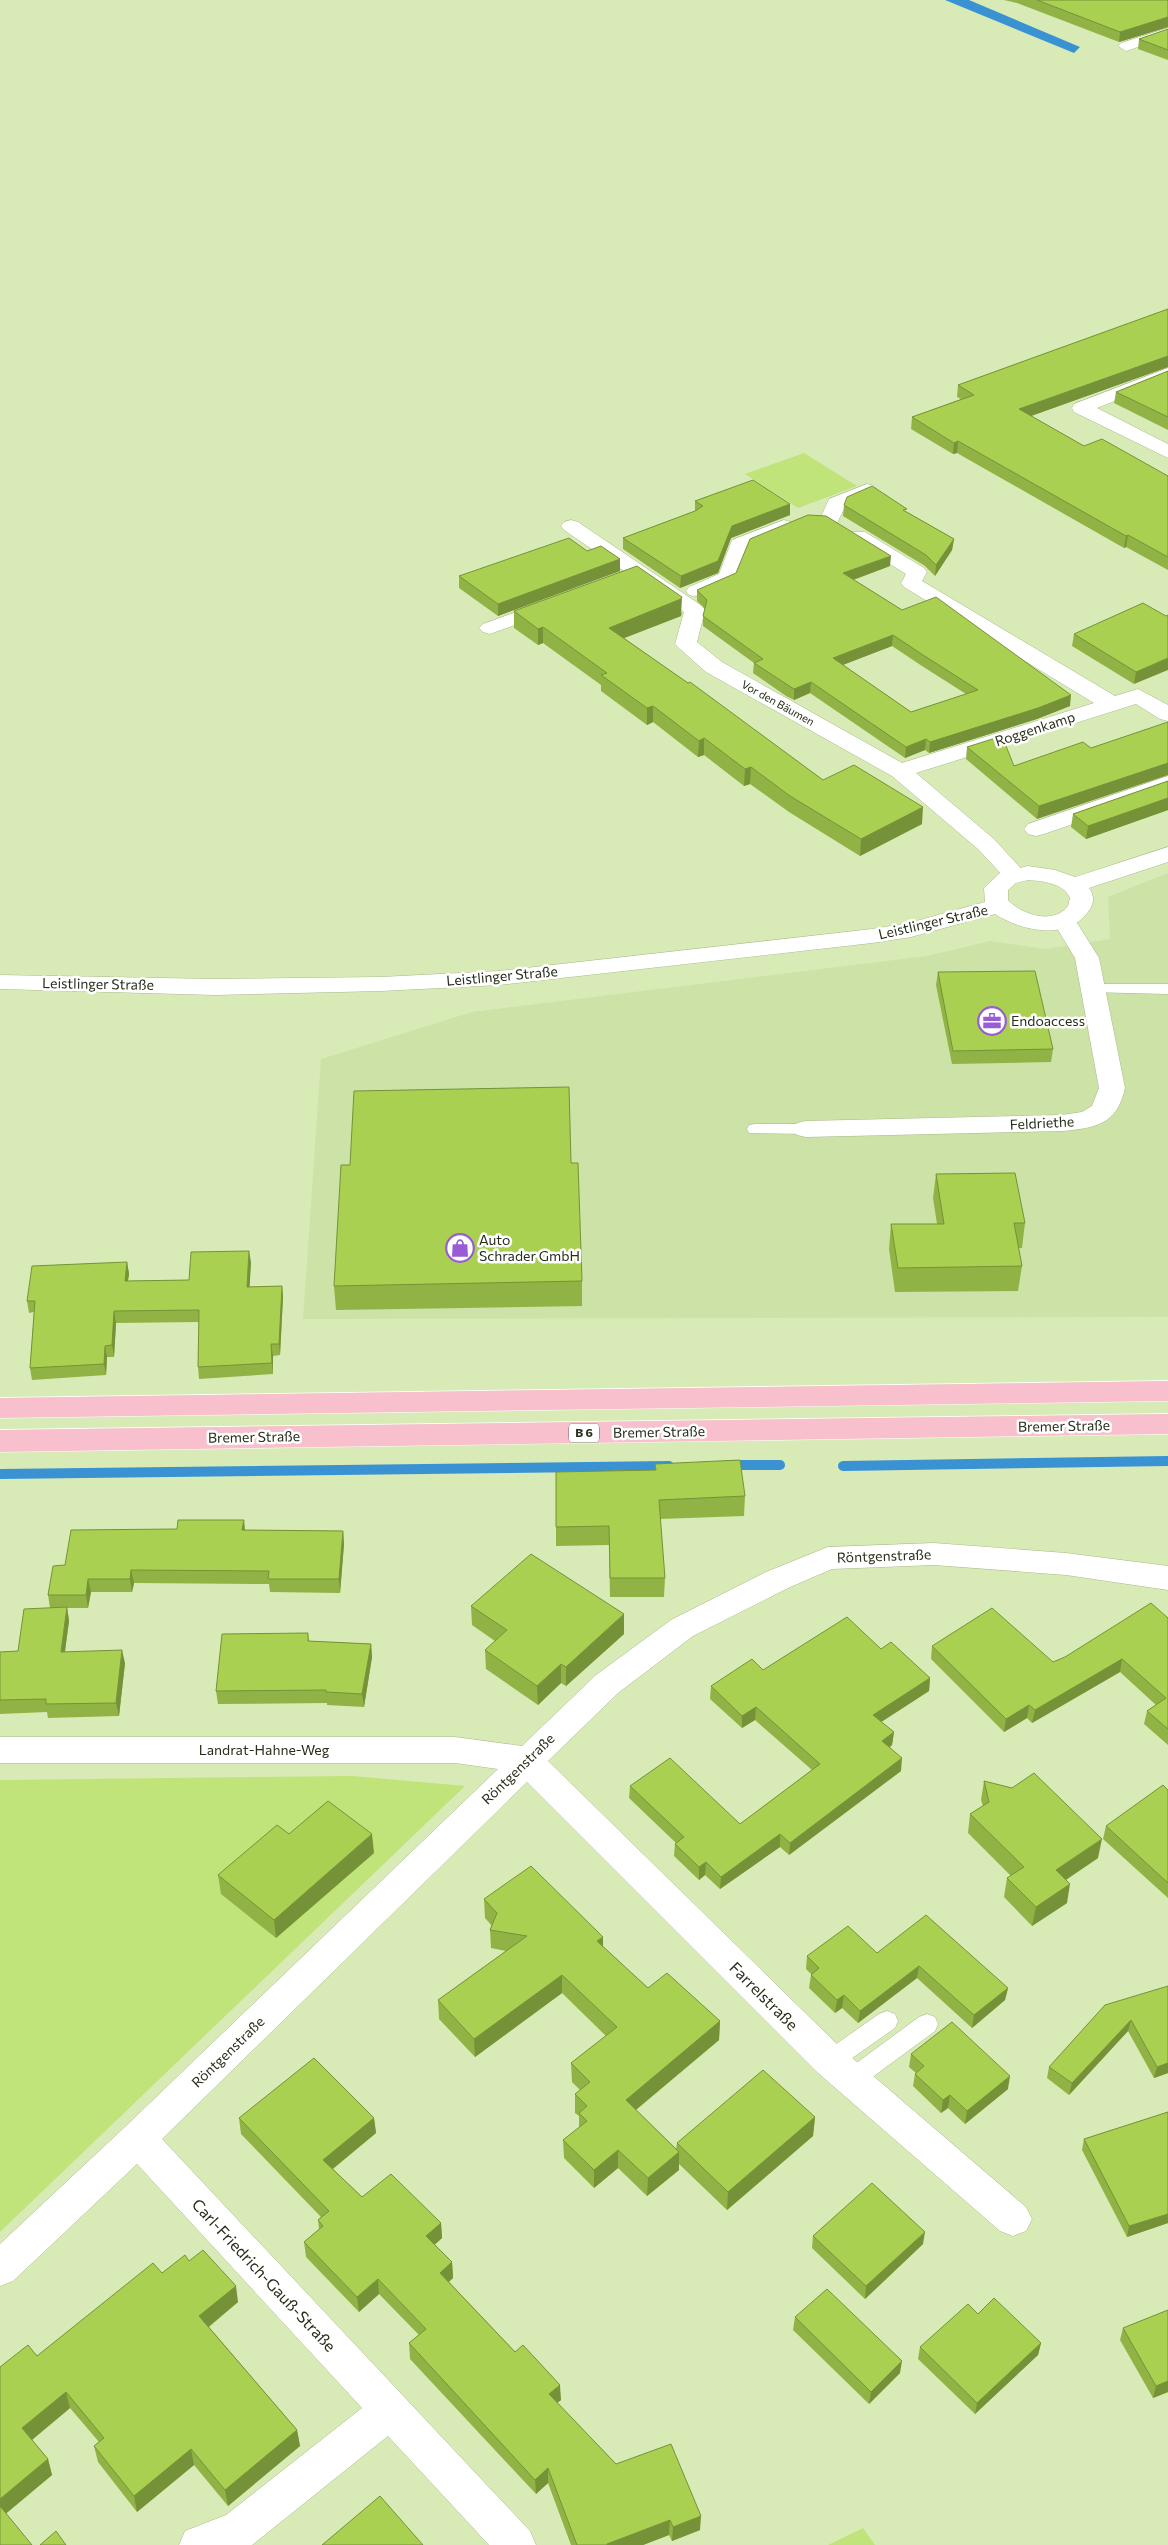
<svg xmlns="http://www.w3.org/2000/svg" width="1168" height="2545" font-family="Commissioner,sans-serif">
<rect width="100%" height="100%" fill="#d8ebb7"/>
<!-- built -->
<path fill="#cce2a7" d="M 1168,873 L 1168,1317 L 303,1319 L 321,1059 L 472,1012 L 927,956 L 990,941 L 1046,949 L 1110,939 L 1108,897 Z"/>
<!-- green -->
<g fill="#c0e37a">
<path d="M 804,453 L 857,486 L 798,508 L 745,474 Z"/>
<path d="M 353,1776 L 465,1786 L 0,2232 L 0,1780 Z"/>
<path d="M 863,2528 L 875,2545 L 828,2545 Z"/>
</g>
<!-- water -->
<path fill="#3a92d3" d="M 945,0 L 969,0 L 1080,47 L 1074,53 Z"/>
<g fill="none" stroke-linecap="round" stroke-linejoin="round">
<!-- stream -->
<g stroke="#3a92d3" stroke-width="10">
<path d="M 728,1465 L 780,1465"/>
<path d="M 843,1466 L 1168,1461"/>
<path d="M 0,1474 L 669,1466"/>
</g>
<defs>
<g id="service">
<path d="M 1094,984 L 1168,984 L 1168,994 L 1088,992 L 1086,989 Z"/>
<path d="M 755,1124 L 806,1124 L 812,1125 L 814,1129 L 812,1133 L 806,1134 L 749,1133 L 747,1129 L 749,1125 Z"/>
<path d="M 887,2011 L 895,2014 L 898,2021 L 895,2028 L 838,2068 L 830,2071 L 822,2068 L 819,2061 L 822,2054 L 879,2014 Z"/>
<path d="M 927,2014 L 935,2017 L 938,2024 L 935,2031 L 859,2087 L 851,2090 L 843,2087 L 840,2080 L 843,2073 L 919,2017 Z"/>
</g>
<g id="minor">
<path d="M 1168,28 L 1168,37 L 1126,51 L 1118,46 L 1121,43 Z"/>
<path d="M 1168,368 L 1168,380 L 1097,408 L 1168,444 L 1168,458 L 1074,412 L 1072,408 L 1074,404 Z"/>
<path d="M 867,484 L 874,486 L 877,490 L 874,494 L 845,507 L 837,523 L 823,523 L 820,519 L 829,499 Z"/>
<path d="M 571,520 L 578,522 L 702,606 L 705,610 L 697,642 L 722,662 L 902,763 L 1094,703 L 904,587 L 901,583 L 906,574 L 851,540 L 848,536 L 851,532 L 865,532 L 924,568 L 927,572 L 922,581 L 1115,696 L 1138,689 L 1168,705 L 1168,721 L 1160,719 L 1136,704 L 916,773 L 994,839 L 1027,875 L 1023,880 L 1015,882 L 1007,880 L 978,849 L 892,776 L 706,672 L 679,648 L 675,644 L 684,612 L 564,530 L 561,526 L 564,522 Z"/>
<path d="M 784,520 L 791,522 L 794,526 L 791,530 L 748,548 L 735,582 C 721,588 704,599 689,595 L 686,591 L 689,587 L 719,574 L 732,540 Z"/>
<path d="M 550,600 L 557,602 L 560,606 L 557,610 L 490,634 L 483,632 L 479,628 L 483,624 Z"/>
<path d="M 1168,776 L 1168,791 L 1044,834 L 1036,836 L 1028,834 L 1024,829 L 1028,824 Z"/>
<path d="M 1064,913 L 1072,915 L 1099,958 L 1125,1088 C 1117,1125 1095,1128 1062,1131 L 806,1137 L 797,1135 L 793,1129 L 797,1123 L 806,1121 L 1062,1115 L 1082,1112 L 1092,1106 L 1099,1088 L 1075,958 L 1052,920 L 1056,915 Z"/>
<path d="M 934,1543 L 1066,1553 L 1168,1566 L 1168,1590 L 1066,1575 L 934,1565 L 832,1569 L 788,1588 L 693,1636 L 618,1693 L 548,1761 L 843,2050 L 1026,2207 L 1032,2219 L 1026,2231 L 1013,2236 L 1000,2231 L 817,2072 L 527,1782 L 162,2139 L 530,2531 L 536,2545 L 489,2545 L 388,2436 L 252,2545 L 179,2545 L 185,2531 L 226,2515 L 362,2408 L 137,2164 L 13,2281 L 0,2286 L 0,2244 L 125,2127 L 498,1769 L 455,1763 L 0,1763 L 0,1737 L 455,1737 L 522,1746 L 596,1675 L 671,1620 L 766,1572 L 828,1547 Z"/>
</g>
<path id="tertiary" d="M 1168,847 L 1168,862 L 1089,888 C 1095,896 1094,904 1088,912 C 1067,941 1021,931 995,914 L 911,937 L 872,943 L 499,985 L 381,991 L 215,995 L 0,989 L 0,975 L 215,979 L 381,977 L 499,971 L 872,929 L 909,923 L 985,902 L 984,888 L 1000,873 L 1028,866 L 1055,870 L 1075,877 ZM 1028,880 C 1042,881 1064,883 1070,898 L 1068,906 C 1054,925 1022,915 1008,900 L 1008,890 L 1016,883 Z"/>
<g id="primary">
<path d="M 1168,1381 L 1168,1401 L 0,1418 L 0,1398 Z"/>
<path d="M 1168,1414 L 1168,1434 L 0,1452 L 0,1430 Z"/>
</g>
</defs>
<!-- service casing -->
<use href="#service" stroke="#a8ba88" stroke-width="1"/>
<!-- minor casing -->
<use href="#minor" stroke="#a8ba88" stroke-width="1"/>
<!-- tertiary casing -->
<use href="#tertiary" stroke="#a8ba88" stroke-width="1"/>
<!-- primary casing -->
<use href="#primary" stroke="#fff" stroke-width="1"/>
<!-- service -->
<use href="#service" fill="#fff" fill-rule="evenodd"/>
<!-- minor -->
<use href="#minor" fill="#fff" fill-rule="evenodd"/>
<!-- tertiary -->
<use href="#tertiary" fill="#fff" fill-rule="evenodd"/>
<!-- primary -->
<use href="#primary" fill="#f8bfcd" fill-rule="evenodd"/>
</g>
<!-- wall -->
<g fill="#91b345" fill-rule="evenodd">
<path d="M 1004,0 L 1168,0 L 1168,27 L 1119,42 L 1017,3 Z"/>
<path d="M 1168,29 L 1168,60 L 1138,49 L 1139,39 Z"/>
<path d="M 1168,309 L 1168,367 L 1031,416 L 1084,446 L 1168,476 L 1168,570 L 1126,547 L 1124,548 L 957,453 L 953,454 L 911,429 L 912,417 L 961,399 L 957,397 L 958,385 Z"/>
<path d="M 1168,371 L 1168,430 L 1114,403 L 1116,392 Z"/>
<path d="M 695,501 L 790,515 L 731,538 L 718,573 L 680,588 L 623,549 L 623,538 L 695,511 Z"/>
<path d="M 844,505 L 907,512 L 954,539 L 952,550 L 935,576 L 925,566 L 843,516 Z"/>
<path d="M 587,551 L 620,571 L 498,616 L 459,588 L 459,576 Z"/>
<path d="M 890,566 L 853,580 L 902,610 L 1070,706 L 1037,719 L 929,753 L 925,750 L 905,758 L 810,693 L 794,700 L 786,696 L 753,673 L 754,663 L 703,626 L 703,616 L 705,609 L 697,601 L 697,590 ZM 892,646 L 922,666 L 966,694 L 911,712 L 843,665 Z"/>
<path d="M 514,611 L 682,613 L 681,616 L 624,638 L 823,780 L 922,824 L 860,856 L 789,812 L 750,784 L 744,786 L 704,755 L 698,757 L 653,722 L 647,725 L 601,691 L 601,685 L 543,643 L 538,645 L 514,628 Z"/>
<path d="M 1166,616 L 1134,684 L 1072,646 L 1074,634 Z"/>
<path d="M 967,747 L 1014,766 L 1091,748 L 1037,819 L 966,759 Z"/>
<path d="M 1168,781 L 1168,810 L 1086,839 L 1071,827 L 1073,814 Z"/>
<path d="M 938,972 L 1053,1049 L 1051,1062 L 952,1064 L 936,985 Z"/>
<path d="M 571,1163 L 582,1281 L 582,1306 L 336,1310 L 334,1286 Z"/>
<path d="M 936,1174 L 1025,1223 L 1022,1248 L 1018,1248 L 1022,1266 L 1018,1291 L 895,1292 L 889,1249 L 891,1224 L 937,1224 L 933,1198 Z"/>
<path d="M 127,1262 L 129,1274 L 128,1281 L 189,1280 L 251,1262 L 249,1287 L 282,1286 L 283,1297 L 280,1355 L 273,1356 L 273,1374 L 199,1379 L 198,1367 L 199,1322 L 116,1323 L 114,1357 L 107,1357 L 106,1375 L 32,1380 L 30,1368 L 34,1312 L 29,1313 L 27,1301 Z"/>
<path d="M 655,1464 L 745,1496 L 744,1516 L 660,1519 L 665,1578 L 664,1597 L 610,1597 L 609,1545 L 556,1546 L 556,1472 L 655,1470 Z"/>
<path d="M 244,1520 L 245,1530 L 343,1531 L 344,1544 L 340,1593 L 270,1592 L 269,1584 L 134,1583 L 132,1592 L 91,1592 L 88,1608 L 67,1608 L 69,1621 L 65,1652 L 125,1663 L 119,1716 L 48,1718 L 47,1712 L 0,1714 L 0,1652 L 18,1651 L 50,1608 L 48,1595 L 65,1565 L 177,1529 Z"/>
<path d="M 471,1606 L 624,1634 L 566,1686 L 561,1683 L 538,1705 L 486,1669 L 485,1650 L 495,1641 L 472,1625 Z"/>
<path d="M 1168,1618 L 1168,1745 L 1144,1724 L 1147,1711 L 1156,1705 L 1120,1672 L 1032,1723 L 1027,1718 L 1004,1732 L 931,1659 L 932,1646 L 1053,1662 Z"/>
<path d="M 308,1633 L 309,1641 L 371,1644 L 372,1657 L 364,1707 L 327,1705 L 327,1703 L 218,1704 L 216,1691 Z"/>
<path d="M 881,1649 L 930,1678 L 929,1691 L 881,1722 L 894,1732 L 892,1745 L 890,1747 L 901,1771 L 789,1855 L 780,1847 L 720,1889 L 705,1875 L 699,1880 L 674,1856 L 675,1844 L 676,1843 L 629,1798 L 630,1786 L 740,1824 L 812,1770 L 755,1720 L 742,1728 L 710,1699 L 711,1686 L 763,1670 Z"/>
<path d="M 984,1781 L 1098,1858 L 1066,1880 L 1067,1903 L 1032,1926 L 1004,1897 L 1007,1878 L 1011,1876 L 968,1833 L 970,1814 L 983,1806 L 981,1800 Z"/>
<path d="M 1168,1790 L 1168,1898 L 1103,1839 L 1106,1826 Z"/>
<path d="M 289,1834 L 374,1853 L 276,1938 L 221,1894 L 218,1875 Z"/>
<path d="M 484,1899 L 603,1947 L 648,1988 L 720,2021 L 719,2040 L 636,2110 L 676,2149 L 677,2143 L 815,2117 L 813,2136 L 727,2210 L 679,2164 L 679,2170 L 647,2196 L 618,2168 L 594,2188 L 564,2158 L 563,2140 L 579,2128 L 579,2116 L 575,2113 L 575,2094 L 580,2090 L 572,2082 L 571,2063 L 606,2036 L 562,1993 L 475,2057 L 439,2019 L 438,2000 L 506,1951 L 491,1948 L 490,1930 L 492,1926 L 485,1918 Z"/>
<path d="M 877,1953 L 1008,1988 L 1005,2000 L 972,2028 L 917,1978 L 858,2023 L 842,2008 L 835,2013 L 809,1988 L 811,1975 L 811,1974 L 806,1969 L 807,1956 Z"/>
<path d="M 1168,1986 L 1168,2073 L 1154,2078 L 1128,2031 L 1069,2095 L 1047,2078 L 1049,2067 Z"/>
<path d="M 911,2054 L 1008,2089 L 965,2124 L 948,2108 L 941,2113 L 913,2086 L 915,2074 L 916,2073 L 909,2067 Z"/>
<path d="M 1168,2112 L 1168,2223 L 1127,2237 L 1082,2150 L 1084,2139 Z"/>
<path d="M 239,2118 L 374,2118 L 376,2133 L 333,2169 L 362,2197 L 441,2223 L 442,2238 L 434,2245 L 452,2262 L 453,2278 L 449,2282 L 561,2400 L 557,2403 L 616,2464 L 700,2530 L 672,2541 L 669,2535 L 643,2545 L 571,2545 L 548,2483 L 536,2494 L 410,2359 L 409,2343 L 419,2335 L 379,2294 L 359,2312 L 306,2257 L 304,2242 L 319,2229 L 318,2220 L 321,2217 L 241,2134 Z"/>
<path d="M 813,2236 L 923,2244 L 865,2299 L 812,2248 Z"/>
<path d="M 189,2261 L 238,2302 L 209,2327 L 297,2430 L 300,2446 L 228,2506 L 194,2465 L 137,2512 L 98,2462 L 94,2446 L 99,2442 L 70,2408 L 32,2440 L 48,2459 L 52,2475 L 6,2513 L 0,2545 L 37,2356 L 162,2273 Z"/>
<path d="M 1168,2310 L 1168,2392 L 1153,2398 L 1120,2340 L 1123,2328 Z"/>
<path d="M 978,2314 L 1041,2343 L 1038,2355 L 975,2414 L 918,2359 L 920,2347 Z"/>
<path d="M 795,2317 L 900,2373 L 869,2404 L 793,2330 Z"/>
</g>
<!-- shaded-wall -->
<g fill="#769238">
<path d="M 1168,17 L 1168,27 L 1119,42 L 1120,32 Z"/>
<path d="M 1168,356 L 1168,367 L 1017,421 L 1019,409 Z"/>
<path d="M 958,441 L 957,453 L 953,454 L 954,443 Z"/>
<path d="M 790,504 L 790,515 L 731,538 L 718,573 L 680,588 L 681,576 L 732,526 Z"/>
<path d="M 1128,535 L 1126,547 L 1124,548 L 1126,536 Z"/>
<path d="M 954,539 L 952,550 L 935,576 L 936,565 Z"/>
<path d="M 891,556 L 890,566 L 842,584 L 843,573 Z"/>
<path d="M 620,559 L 620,571 L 498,616 L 498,604 Z"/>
<path d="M 682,597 L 681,616 L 609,644 L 609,628 Z"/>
<path d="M 543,627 L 543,643 L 538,645 L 538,629 Z"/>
<path d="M 893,635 L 892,646 L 832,669 L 833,658 Z"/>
<path d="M 1168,658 L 1168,670 L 1134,684 L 1136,672 Z"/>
<path d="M 811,682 L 810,693 L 794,700 L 794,689 Z"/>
<path d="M 1071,695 L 1070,706 L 1037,719 L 929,753 L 930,742 Z"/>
<path d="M 653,706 L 653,722 L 647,725 L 647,708 Z"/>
<path d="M 704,738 L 704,755 L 698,757 L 699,741 Z"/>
<path d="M 926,739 L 925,750 L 905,758 L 906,747 Z"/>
<path d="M 1168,763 L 1168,775 L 1037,819 L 1039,806 Z"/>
<path d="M 751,767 L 750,784 L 744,786 L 745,769 Z"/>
<path d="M 1168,798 L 1168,810 L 1086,839 L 1088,826 Z"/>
<path d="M 923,807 L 922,824 L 860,856 L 861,839 Z"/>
<path d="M 249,1251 L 251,1262 L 249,1298 L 247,1287 Z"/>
<path d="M 127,1262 L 129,1274 L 126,1292 L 125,1281 Z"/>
<path d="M 282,1286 L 283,1297 L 280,1355 L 279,1344 Z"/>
<path d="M 114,1311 L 116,1323 L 114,1357 L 112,1345 Z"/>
<path d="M 271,1344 L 273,1356 L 273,1374 L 272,1363 Z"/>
<path d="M 105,1346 L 107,1357 L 106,1375 L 104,1364 Z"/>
<path d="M 244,1520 L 245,1534 L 242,1530 Z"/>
<path d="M 343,1531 L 344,1544 L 340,1593 L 339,1579 Z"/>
<path d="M 131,1570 L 134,1583 L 132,1592 L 130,1579 Z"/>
<path d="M 88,1579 L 91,1592 L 88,1608 L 86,1595 Z"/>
<path d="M 67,1607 L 69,1621 L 63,1665 L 61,1652 Z"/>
<path d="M 624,1614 L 624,1634 L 566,1686 L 566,1667 Z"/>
<path d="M 371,1644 L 372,1657 L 364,1707 L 362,1694 Z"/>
<path d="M 122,1650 L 125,1663 L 119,1716 L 116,1703 Z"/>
<path d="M 1122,1659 L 1120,1672 L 1032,1723 L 1035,1710 Z"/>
<path d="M 561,1664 L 561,1683 L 538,1705 L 537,1686 Z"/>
<path d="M 930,1678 L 929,1691 L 872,1728 L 873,1715 Z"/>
<path d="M 1029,1705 L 1027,1718 L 1004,1732 L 1006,1719 Z"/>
<path d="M 756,1707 L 755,1720 L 742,1728 L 742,1716 Z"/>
<path d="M 894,1732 L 892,1745 L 881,1754 L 882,1741 Z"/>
<path d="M 902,1758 L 901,1771 L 789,1855 L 790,1843 Z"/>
<path d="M 372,1834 L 374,1853 L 276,1938 L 274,1920 Z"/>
<path d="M 780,1834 L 780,1847 L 720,1889 L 721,1877 Z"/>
<path d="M 1102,1839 L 1098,1858 L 1052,1889 L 1056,1870 Z"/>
<path d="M 706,1862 L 705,1875 L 699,1880 L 699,1867 Z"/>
<path d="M 1070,1884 L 1067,1903 L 1032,1926 L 1036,1907 Z"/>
<path d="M 603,1937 L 603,1955 L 597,1941 Z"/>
<path d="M 919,1966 L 917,1978 L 858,2023 L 860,2011 Z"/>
<path d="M 562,1975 L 562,1993 L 475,2057 L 474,2039 Z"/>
<path d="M 1008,1988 L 1005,2000 L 972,2028 L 974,2015 Z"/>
<path d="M 844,1995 L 842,2008 L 835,2013 L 837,2000 Z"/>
<path d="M 1131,2020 L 1128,2031 L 1069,2095 L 1072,2083 Z"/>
<path d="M 720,2021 L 719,2040 L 626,2118 L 626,2100 Z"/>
<path d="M 1168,2063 L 1168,2073 L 1154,2078 L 1157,2067 Z"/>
<path d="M 1010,2076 L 1008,2089 L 965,2124 L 967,2111 Z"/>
<path d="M 950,2095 L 948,2108 L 941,2113 L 943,2100 Z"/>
<path d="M 815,2117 L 813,2136 L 727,2210 L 728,2192 Z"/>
<path d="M 374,2118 L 376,2133 L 325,2175 L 323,2160 Z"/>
<path d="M 618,2150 L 618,2168 L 594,2188 L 594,2170 Z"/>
<path d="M 679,2152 L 679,2170 L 647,2196 L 648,2178 Z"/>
<path d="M 1168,2214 L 1168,2223 L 1127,2237 L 1129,2226 Z"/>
<path d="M 441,2223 L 442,2238 L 427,2252 L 426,2236 Z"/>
<path d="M 925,2232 L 923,2244 L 865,2299 L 866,2286 Z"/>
<path d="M 452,2262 L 453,2278 L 441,2288 L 440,2273 Z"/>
<path d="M 378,2279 L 379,2294 L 359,2312 L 357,2297 Z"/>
<path d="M 236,2286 L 238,2302 L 202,2332 L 199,2316 Z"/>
<path d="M 1041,2343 L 1038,2355 L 975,2414 L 977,2403 Z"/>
<path d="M 902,2361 L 900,2373 L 869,2404 L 871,2392 Z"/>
<path d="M 1168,2381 L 1168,2392 L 1153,2398 L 1156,2386 Z"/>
<path d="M 560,2385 L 561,2400 L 549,2409 L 549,2394 Z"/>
<path d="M 66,2392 L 70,2408 L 27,2444 L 22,2428 Z"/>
<path d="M 297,2430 L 300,2446 L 228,2506 L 225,2490 Z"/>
<path d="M 191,2449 L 194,2465 L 137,2512 L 134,2496 Z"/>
<path d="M 48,2459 L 52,2475 L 2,2517 L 0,2512 L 0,2499 Z"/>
<path d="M 548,2468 L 548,2483 L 536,2494 L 535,2480 Z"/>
<path d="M 701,2516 L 700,2530 L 672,2541 L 673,2527 Z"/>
<path d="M 670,2520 L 669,2535 L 643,2545 L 607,2545 L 607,2544 Z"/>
</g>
<!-- building -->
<g fill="#a9d050" stroke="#769238" fill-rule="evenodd">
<path d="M 1037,0 L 1168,0 L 1168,17 L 1120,32 Z"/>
<path d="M 1168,29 L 1168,50 L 1139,39 Z"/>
<path d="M 1168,309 L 1168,356 L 1019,409 L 1084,446 L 1102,439 L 1168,476 L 1168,557 L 1128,535 L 1126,536 L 958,441 L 954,443 L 912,417 L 974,395 L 958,385 Z"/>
<path d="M 1168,371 L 1168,417 L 1116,392 Z"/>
<path d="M 753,480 L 790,504 L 732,526 L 718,561 L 681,576 L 623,538 L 695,511 L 703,506 L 695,501 Z"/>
<path d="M 872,486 L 907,509 L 903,510 L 954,539 L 936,565 L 926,555 L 844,505 L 847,497 Z"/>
<path d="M 808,515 L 826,516 L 891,556 L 843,573 L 902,610 L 936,597 L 1071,695 L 1038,708 L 930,742 L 926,739 L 906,747 L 811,682 L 794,689 L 754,663 L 763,659 L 703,616 L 707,600 L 697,590 L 736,573 L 750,539 ZM 893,635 L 923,655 L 978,690 L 911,712 L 833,658 Z"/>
<path d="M 569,538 L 587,551 L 601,546 L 620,559 L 498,604 L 459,576 Z"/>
<path d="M 637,566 L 682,597 L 681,599 L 609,628 L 688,683 L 690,682 L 823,780 L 854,765 L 923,807 L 861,839 L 790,796 L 751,767 L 745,769 L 704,738 L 699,741 L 653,706 L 647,708 L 601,675 L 607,673 L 543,627 L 538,629 L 514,611 Z"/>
<path d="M 1143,603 L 1166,616 L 1168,615 L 1168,658 L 1136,672 L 1074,634 Z"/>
<path d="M 1168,722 L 1168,763 L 1039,806 L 967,747 L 1002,736 L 1014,766 L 1083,742 L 1091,748 Z"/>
<path d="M 1168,781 L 1168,798 L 1088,826 L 1073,814 Z"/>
<path d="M 1035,971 L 1053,1049 L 953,1051 L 938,972 Z"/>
<path d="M 569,1087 L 571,1163 L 578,1163 L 582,1281 L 334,1286 L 341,1165 L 350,1165 L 354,1091 Z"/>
<path d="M 1015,1173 L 1025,1223 L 1014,1223 L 1022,1266 L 898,1268 L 891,1224 L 944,1224 L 936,1174 Z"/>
<path d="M 249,1251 L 247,1287 L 282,1286 L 279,1344 L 271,1344 L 272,1363 L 198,1367 L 199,1310 L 114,1311 L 112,1345 L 105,1346 L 104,1364 L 30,1368 L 35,1301 L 27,1301 L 32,1266 L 127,1262 L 125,1281 L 189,1280 L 191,1252 Z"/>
<path d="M 740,1460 L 745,1496 L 659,1500 L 665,1578 L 610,1578 L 609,1526 L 556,1527 L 556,1472 L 656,1470 L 655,1464 Z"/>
<path d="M 178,1520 L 244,1520 L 242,1530 L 343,1531 L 339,1579 L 268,1579 L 269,1571 L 131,1570 L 130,1579 L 88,1579 L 86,1595 L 48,1595 L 53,1566 L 65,1565 L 71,1530 L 177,1529 Z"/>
<path d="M 531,1554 L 624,1614 L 566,1667 L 561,1664 L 537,1686 L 485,1650 L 507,1630 L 471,1606 Z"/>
<path d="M 1151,1603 L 1168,1618 L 1168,1729 L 1147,1711 L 1166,1698 L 1122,1659 L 1035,1710 L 1029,1705 L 1006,1719 L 932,1646 L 992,1608 L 1053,1662 L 1065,1657 Z"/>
<path d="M 67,1607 L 61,1652 L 122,1650 L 116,1703 L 46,1704 L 46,1699 L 0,1700 L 0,1652 L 18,1651 L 24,1609 Z"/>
<path d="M 847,1617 L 881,1649 L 891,1642 L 930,1678 L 873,1715 L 894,1732 L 882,1741 L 902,1758 L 790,1843 L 780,1834 L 721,1877 L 706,1862 L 699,1867 L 675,1844 L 684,1837 L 630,1786 L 670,1758 L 740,1824 L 820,1764 L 756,1707 L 742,1716 L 711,1686 L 752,1659 L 763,1670 Z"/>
<path d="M 308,1633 L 308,1641 L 371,1644 L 362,1694 L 326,1692 L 326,1690 L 216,1691 L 222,1634 Z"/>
<path d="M 1034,1773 L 1102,1839 L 1056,1870 L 1070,1884 L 1036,1907 L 1007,1878 L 1024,1867 L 970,1814 L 989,1802 L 984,1781 L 1012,1788 Z"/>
<path d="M 1163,1785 L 1168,1790 L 1168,1883 L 1106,1826 Z"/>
<path d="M 328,1801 L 372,1834 L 274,1920 L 218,1875 L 277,1825 L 289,1834 Z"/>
<path d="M 531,1866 L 603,1937 L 597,1941 L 648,1988 L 667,1973 L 720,2021 L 626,2100 L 679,2152 L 648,2178 L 618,2150 L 594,2170 L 563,2140 L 587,2121 L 579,2113 L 587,2106 L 575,2094 L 590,2082 L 571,2063 L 617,2027 L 562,1975 L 474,2039 L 438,2000 L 527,1936 L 490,1930 L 497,1913 L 484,1899 Z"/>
<path d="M 926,1915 L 1008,1988 L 974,2015 L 919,1966 L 860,2011 L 844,1995 L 837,2000 L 811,1975 L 819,1968 L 807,1956 L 848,1926 L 877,1953 Z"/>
<path d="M 1168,1986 L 1168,2063 L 1157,2067 L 1131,2020 L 1072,2083 L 1049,2067 L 1105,2005 Z"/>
<path d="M 952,2022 L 1010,2076 L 967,2111 L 950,2095 L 943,2100 L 915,2074 L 924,2066 L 911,2054 Z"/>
<path d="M 314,2058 L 374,2118 L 323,2160 L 362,2197 L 391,2174 L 441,2223 L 426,2236 L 452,2262 L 440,2273 L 515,2352 L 523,2345 L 560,2385 L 549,2394 L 616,2464 L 671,2444 L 701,2516 L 673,2527 L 670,2520 L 607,2544 L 607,2545 L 577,2545 L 548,2468 L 535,2480 L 409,2343 L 426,2329 L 378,2279 L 357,2297 L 304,2242 L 323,2226 L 318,2220 L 329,2211 L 239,2118 Z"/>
<path d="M 763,2070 L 815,2117 L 728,2192 L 677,2143 Z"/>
<path d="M 1168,2112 L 1168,2214 L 1129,2226 L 1084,2139 Z"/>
<path d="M 872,2183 L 925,2232 L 866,2286 L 813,2236 Z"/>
<path d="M 203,2250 L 236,2286 L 199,2316 L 297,2430 L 225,2490 L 191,2449 L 134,2496 L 94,2446 L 104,2438 L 66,2392 L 22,2428 L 48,2459 L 0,2499 L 0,2367 L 28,2345 L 37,2356 L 153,2263 L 162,2273 L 185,2255 L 189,2261 Z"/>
<path d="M 827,2289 L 902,2361 L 871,2392 L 795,2317 Z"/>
<path d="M 994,2298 L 1041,2343 L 977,2403 L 920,2347 L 968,2304 L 978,2314 Z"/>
<path d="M 1168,2310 L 1168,2381 L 1156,2386 L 1123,2328 Z"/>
<path d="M 380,2496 L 423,2545 L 322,2545 Z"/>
<path d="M 0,2506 L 32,2545 L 0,2545 Z"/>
<path d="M 56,2531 L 66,2545 L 40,2545 Z"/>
</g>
<!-- icons -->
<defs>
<symbol id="office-ring" viewBox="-11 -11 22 22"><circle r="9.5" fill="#fff" stroke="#985cd4" stroke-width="1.5"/><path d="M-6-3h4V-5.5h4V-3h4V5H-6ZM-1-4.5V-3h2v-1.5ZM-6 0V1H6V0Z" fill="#985cd4"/></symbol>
<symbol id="shop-ring" viewBox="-11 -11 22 22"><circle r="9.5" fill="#fff" stroke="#985cd4" stroke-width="1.5"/><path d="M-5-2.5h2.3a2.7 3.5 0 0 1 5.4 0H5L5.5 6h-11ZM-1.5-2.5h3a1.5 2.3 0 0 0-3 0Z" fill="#985cd4"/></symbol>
</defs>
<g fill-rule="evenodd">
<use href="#office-ring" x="976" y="1005" width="32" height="32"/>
<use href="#shop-ring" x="444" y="1232" width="32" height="32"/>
</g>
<g text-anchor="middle" stroke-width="5" stroke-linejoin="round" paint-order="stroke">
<!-- far-street labels -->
<g font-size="11" fill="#272e1a" stroke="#fff">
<text transform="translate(778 703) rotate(29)" y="4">Vor den Bäumen</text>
</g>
<!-- shield labels -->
<rect fill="#fff" stroke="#686d5f" stroke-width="1" x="569" y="1423.5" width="30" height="19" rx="4"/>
<g font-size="12" font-weight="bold" fill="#272e1a">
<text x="584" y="1437">B 6</text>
</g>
<!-- street labels -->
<g font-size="14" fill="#272e1a" stroke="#fff">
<text transform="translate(1035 729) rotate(-18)" y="5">Roggenkamp</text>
<text transform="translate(933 922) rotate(-13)" y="5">Leistlinger Straße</text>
<text transform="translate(502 976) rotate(-5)" y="5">Leistlinger Straße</text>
<text transform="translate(98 984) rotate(1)" y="5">Leistlinger Straße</text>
<text transform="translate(1042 1123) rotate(-3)" y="5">Feldriethe</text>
<text transform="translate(1064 1426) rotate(-1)" y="5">Bremer Straße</text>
<text transform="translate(659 1432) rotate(-1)" y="5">Bremer Straße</text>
<text transform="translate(254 1437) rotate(-1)" y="5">Bremer Straße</text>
<text transform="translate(884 1556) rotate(-2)" y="5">Röntgenstraße</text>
<text x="264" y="1755">Landrat-Hahne-Weg</text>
<text transform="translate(518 1769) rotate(-44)" y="5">Röntgenstraße</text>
<text transform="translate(228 2052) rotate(-44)" y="5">Röntgenstraße</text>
</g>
<!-- poi labels -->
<g font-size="14" fill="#272e1a" stroke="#fff" text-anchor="start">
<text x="1011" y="1026">Endoaccess</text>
<text x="479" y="1245">Auto<tspan x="479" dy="16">Schrader GmbH</tspan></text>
</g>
<!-- near-street labels -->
<g font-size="16" fill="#272e1a" stroke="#fff">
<text transform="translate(764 1996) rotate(45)" y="6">Farrelstraße</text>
<text transform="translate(264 2275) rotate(47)" y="6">Carl-Friedrich-Gauß-Straße</text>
</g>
</g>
</svg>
